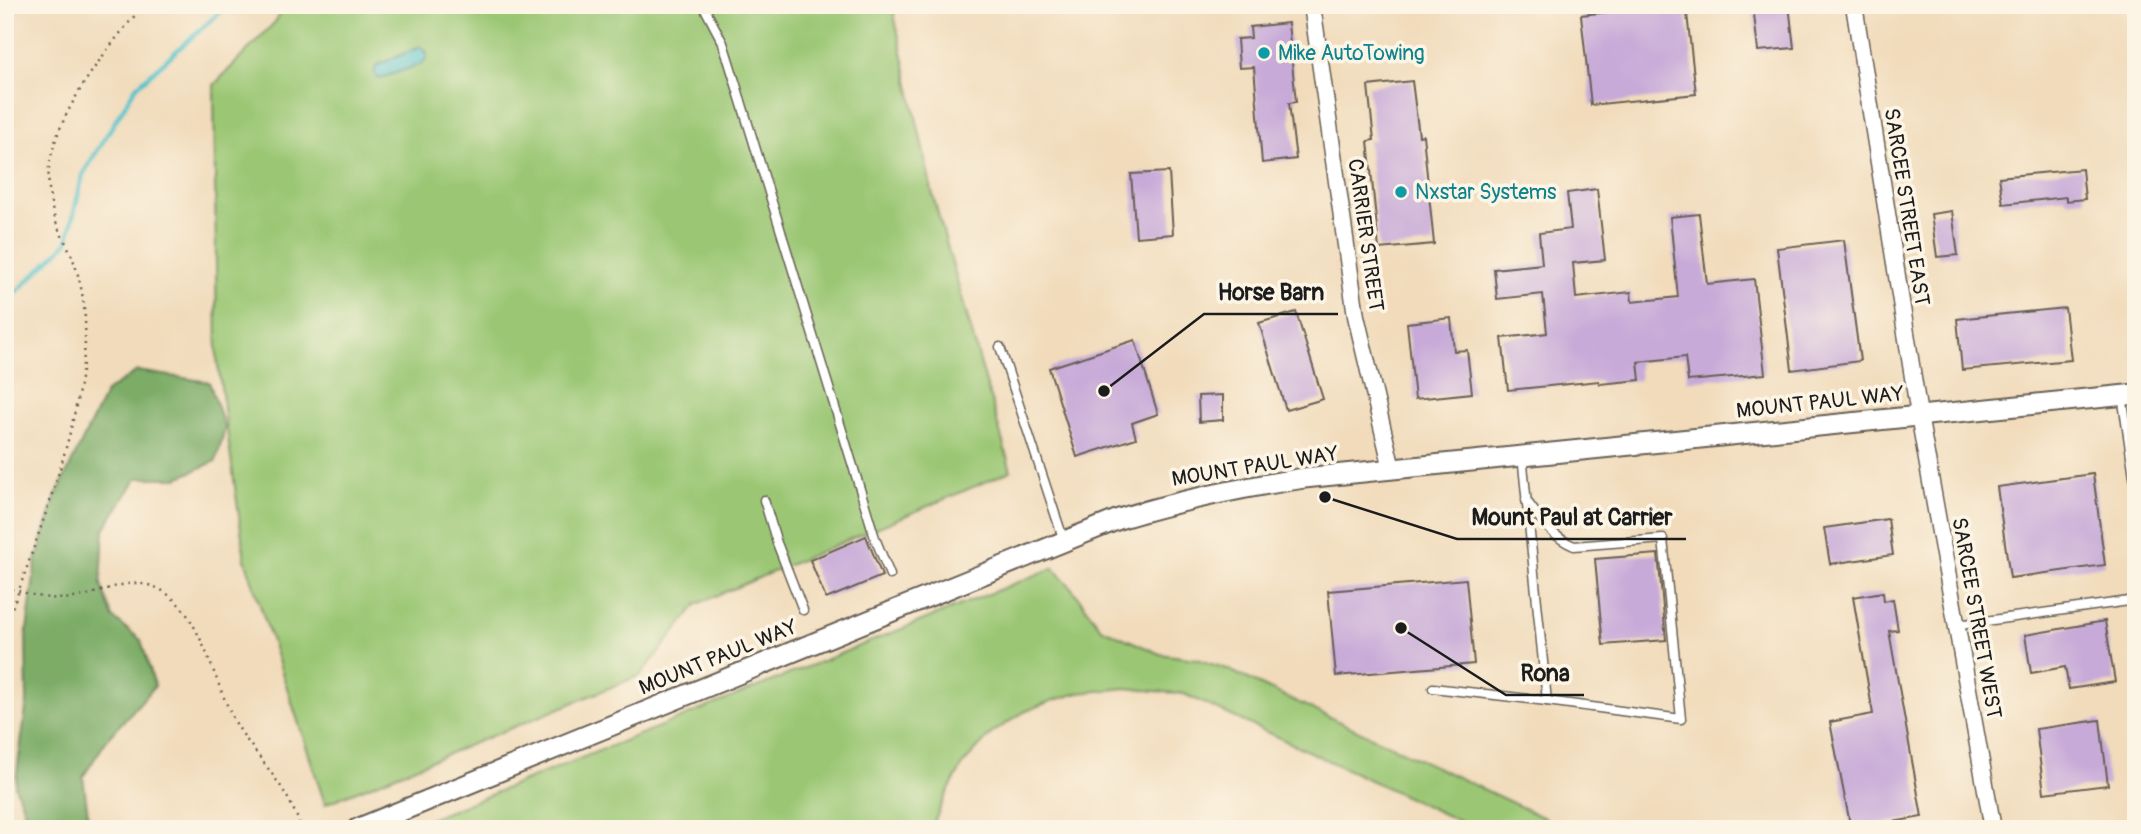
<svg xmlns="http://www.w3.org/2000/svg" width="2141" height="834" font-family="Pangolin,sans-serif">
<rect width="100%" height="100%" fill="#fcf5e5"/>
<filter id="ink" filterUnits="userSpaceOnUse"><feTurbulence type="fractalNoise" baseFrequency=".0143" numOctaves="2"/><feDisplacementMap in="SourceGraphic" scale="14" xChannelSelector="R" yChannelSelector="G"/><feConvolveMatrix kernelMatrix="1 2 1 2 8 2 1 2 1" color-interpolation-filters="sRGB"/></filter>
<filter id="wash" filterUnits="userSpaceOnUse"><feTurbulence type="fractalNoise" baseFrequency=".00686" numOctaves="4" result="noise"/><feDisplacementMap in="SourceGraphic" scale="28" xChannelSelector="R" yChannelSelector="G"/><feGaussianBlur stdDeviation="1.57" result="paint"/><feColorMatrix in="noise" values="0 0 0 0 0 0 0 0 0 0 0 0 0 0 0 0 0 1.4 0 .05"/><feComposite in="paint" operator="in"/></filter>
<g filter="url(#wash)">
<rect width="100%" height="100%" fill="#f1dbbb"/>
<!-- green -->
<g fill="#9bc774" stroke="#5c7248" stroke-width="2">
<path d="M 283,5 L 892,5 L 933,196 L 1011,471 L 697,604 L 641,675 L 325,804 L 245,559 L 217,358 L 214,85 L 276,21 Z"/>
<path d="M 1053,568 L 1070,586 L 1101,628 L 1160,654 L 1196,659 L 1227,669 L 1568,829 L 1476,829 L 1184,694 L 1126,688 L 1079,693 L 1051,701 L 1024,712 L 992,733 L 964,763 L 945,797 L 931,829 L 405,829 Z"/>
</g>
<!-- forest -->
<path fill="#7cac66" stroke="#4c6441" stroke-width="2" d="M 137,371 L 209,382 L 225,428 L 216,461 L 178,478 L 137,478 L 104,529 L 101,584 L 113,618 L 141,640 L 155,686 L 108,738 L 83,777 L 90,829 L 31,829 L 15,786 L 27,701 L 26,638 L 36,561 L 56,495 L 106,392 Z"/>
<!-- water -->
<path fill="#55c2ca" stroke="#386f73" stroke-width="2" d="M 420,47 L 426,51 L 427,58 L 422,64 L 378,79 L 374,73 L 377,65 Z"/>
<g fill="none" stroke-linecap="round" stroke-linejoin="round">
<!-- stream -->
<path stroke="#55c2ca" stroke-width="4.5" d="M 5,303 L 67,243 L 83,174 L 136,87 L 228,5"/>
</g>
<g id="blocks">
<!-- building -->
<g fill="#c7aad8">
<path d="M 1674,5 L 1686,5 L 1696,94 L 1591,105 L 1581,15 Z"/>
<path d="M 1753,5 L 1789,5 L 1794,48 L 1758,51 Z"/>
<path d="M 1288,23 L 1296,102 L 1289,103 L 1296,159 L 1262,163 L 1254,67 L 1239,68 L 1237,39 L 1251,38 L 1250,27 Z"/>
<path d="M 1412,81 L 1419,136 L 1423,135 L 1434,244 L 1379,249 L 1368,141 L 1374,140 L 1368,86 Z"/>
<path d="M 2082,169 L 2085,199 L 2066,201 L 2066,197 L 2003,204 L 1999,177 Z"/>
<path d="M 1169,172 L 1173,234 L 1136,237 L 1131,174 Z"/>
<path d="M 1597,189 L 1605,260 L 1573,263 L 1576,298 L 1631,292 L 1632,302 L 1678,297 L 1670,217 L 1699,214 L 1707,284 L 1754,279 L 1765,374 L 1688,381 L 1685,357 L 1638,362 L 1640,380 L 1600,384 L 1599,381 L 1508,390 L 1502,338 L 1547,333 L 1543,294 L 1497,299 L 1494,269 L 1542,264 L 1539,233 L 1571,229 L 1567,193 Z"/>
<path d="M 1952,211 L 1958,255 L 1937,257 L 1931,214 Z"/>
<path d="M 1844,240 L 1860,361 L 1792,370 L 1777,248 Z"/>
<path d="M 2065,308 L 2071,360 L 1962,370 L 1957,319 Z"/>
<path d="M 1296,312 L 1323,399 L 1286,410 L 1259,323 Z"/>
<path d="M 1451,318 L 1454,351 L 1467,350 L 1472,393 L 1415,399 L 1407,323 Z"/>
<path d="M 1135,340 L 1158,414 L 1132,423 L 1136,438 L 1077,457 L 1049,368 Z"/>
<path d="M 1223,395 L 1223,420 L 1199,422 L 1198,396 Z"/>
<path d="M 2093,474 L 2105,565 L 2010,578 L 1997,487 Z"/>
<path d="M 1888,519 L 1893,555 L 1830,564 L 1824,528 Z"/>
<path d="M 866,536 L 882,576 L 826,599 L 810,560 Z"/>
<path d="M 1658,554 L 1666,640 L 1603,645 L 1595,559 Z"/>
<path d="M 1466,579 L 1474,664 L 1336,676 L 1328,591 Z"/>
<path d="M 1883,592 L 1884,601 L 1893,599 L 1898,630 L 1889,631 L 1922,817 L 1851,829 L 1830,722 L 1873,714 L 1853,597 Z"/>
<path d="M 2105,621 L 2115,682 L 2069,689 L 2065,667 L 2031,673 L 2025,635 Z"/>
<path d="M 2100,720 L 2108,785 L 2044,793 L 2036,729 Z"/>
</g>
</g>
</g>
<g filter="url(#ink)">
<use href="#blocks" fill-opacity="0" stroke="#675f54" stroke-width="2"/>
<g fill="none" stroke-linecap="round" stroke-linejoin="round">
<defs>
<g id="service">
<path d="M 703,5 L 723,43 L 729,62 L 875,538 L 890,575"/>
<path d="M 1000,347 L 1064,541"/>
<path d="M 2122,395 L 2136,490"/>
<path d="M 764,500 L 777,543 L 803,610"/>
<path d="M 1526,500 C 1540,519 1552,537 1574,546 L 1663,539 L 1681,719 L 1547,701"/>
<path d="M 1957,625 L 2136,600"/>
<path d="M 1433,688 L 1547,701 L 1522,455"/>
</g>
<g id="minor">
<path d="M 1312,5 L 1356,316 L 1392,469"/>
<path d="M 1854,5 L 1919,415 L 1993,829"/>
</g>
<path id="tertiary" d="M 357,829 L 1119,519 C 1180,500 1241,488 1304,478 L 2136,394"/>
</defs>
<!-- service casing -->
<use href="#service" stroke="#675f54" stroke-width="11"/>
<!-- minor casing -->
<use href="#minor" stroke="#675f54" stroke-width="19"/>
<!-- tertiary casing -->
<use href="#tertiary" stroke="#675f54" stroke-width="23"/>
<!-- path -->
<g stroke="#675f54" stroke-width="2.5" stroke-dasharray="2 5" stroke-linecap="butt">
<path d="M 5,586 C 29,595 53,602 79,597 C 104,592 125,578 152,586 C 168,591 183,607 191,621 C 209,652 218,688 234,720 C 246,742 263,760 277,781 C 288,796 295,812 302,829"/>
<path d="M 5,627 C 9,613 16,601 20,587 C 45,515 74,440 83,363 C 88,327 85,289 71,254 C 67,244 61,235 57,225 C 51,209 47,186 49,168 C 56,112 108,46 144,5"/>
</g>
<!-- service -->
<use href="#service" stroke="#fff" stroke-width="8"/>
<!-- minor -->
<use href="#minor" stroke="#fff" stroke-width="16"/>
<!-- tertiary -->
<use href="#tertiary" stroke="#fff" stroke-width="19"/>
</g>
</g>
<!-- markers -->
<g fill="#0f9aa8" stroke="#fcf5e5" stroke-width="2.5">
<circle cx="1264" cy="53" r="7"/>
<circle cx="1401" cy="192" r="7"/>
</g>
<g text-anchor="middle" stroke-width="7" stroke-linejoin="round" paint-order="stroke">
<!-- culture labels -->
<g font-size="21" fill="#0d838f" stroke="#fcf5e5" text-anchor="start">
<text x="1278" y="60">Mike AutoTowing</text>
<text x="1415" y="199">Nxstar Systems</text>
</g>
<!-- street labels -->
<g font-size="21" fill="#1c1c1c" stroke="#fcf5e5">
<text transform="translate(1907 207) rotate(81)" y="7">SARCEE STREET EAST</text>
<text transform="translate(1366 235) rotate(82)" y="7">CARRIER STREET</text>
<text transform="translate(1820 402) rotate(-6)" y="7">MOUNT PAUL WAY</text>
<text transform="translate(1255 466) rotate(-9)" y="7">MOUNT PAUL WAY</text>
<text transform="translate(1977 618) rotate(80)" y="7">SARCEE STREET WEST</text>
<text transform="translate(718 657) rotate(-22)" y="7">MOUNT PAUL WAY</text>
</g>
</g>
<!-- callouts -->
<path fill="none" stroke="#1c1c1c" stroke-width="2.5" d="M1104 391L1204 314H1338M1325 497L1457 539H1686M1401 628L1506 695H1584"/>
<g fill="#1c1c1c" stroke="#fcf5e5" stroke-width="2.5">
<circle cx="1104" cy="391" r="7"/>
<circle cx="1325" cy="497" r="7"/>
<circle cx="1401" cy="628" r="7"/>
</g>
<g font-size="23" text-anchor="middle" font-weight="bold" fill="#1c1c1c" stroke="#fcf5e5" stroke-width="7" stroke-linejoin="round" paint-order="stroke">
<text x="1271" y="300">Horse Barn</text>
<text x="1572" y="525">Mount Paul at Carrier</text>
<text x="1545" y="681">Rona</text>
</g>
<!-- margin -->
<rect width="2141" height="834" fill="none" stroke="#fcf5e5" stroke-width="28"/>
</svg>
